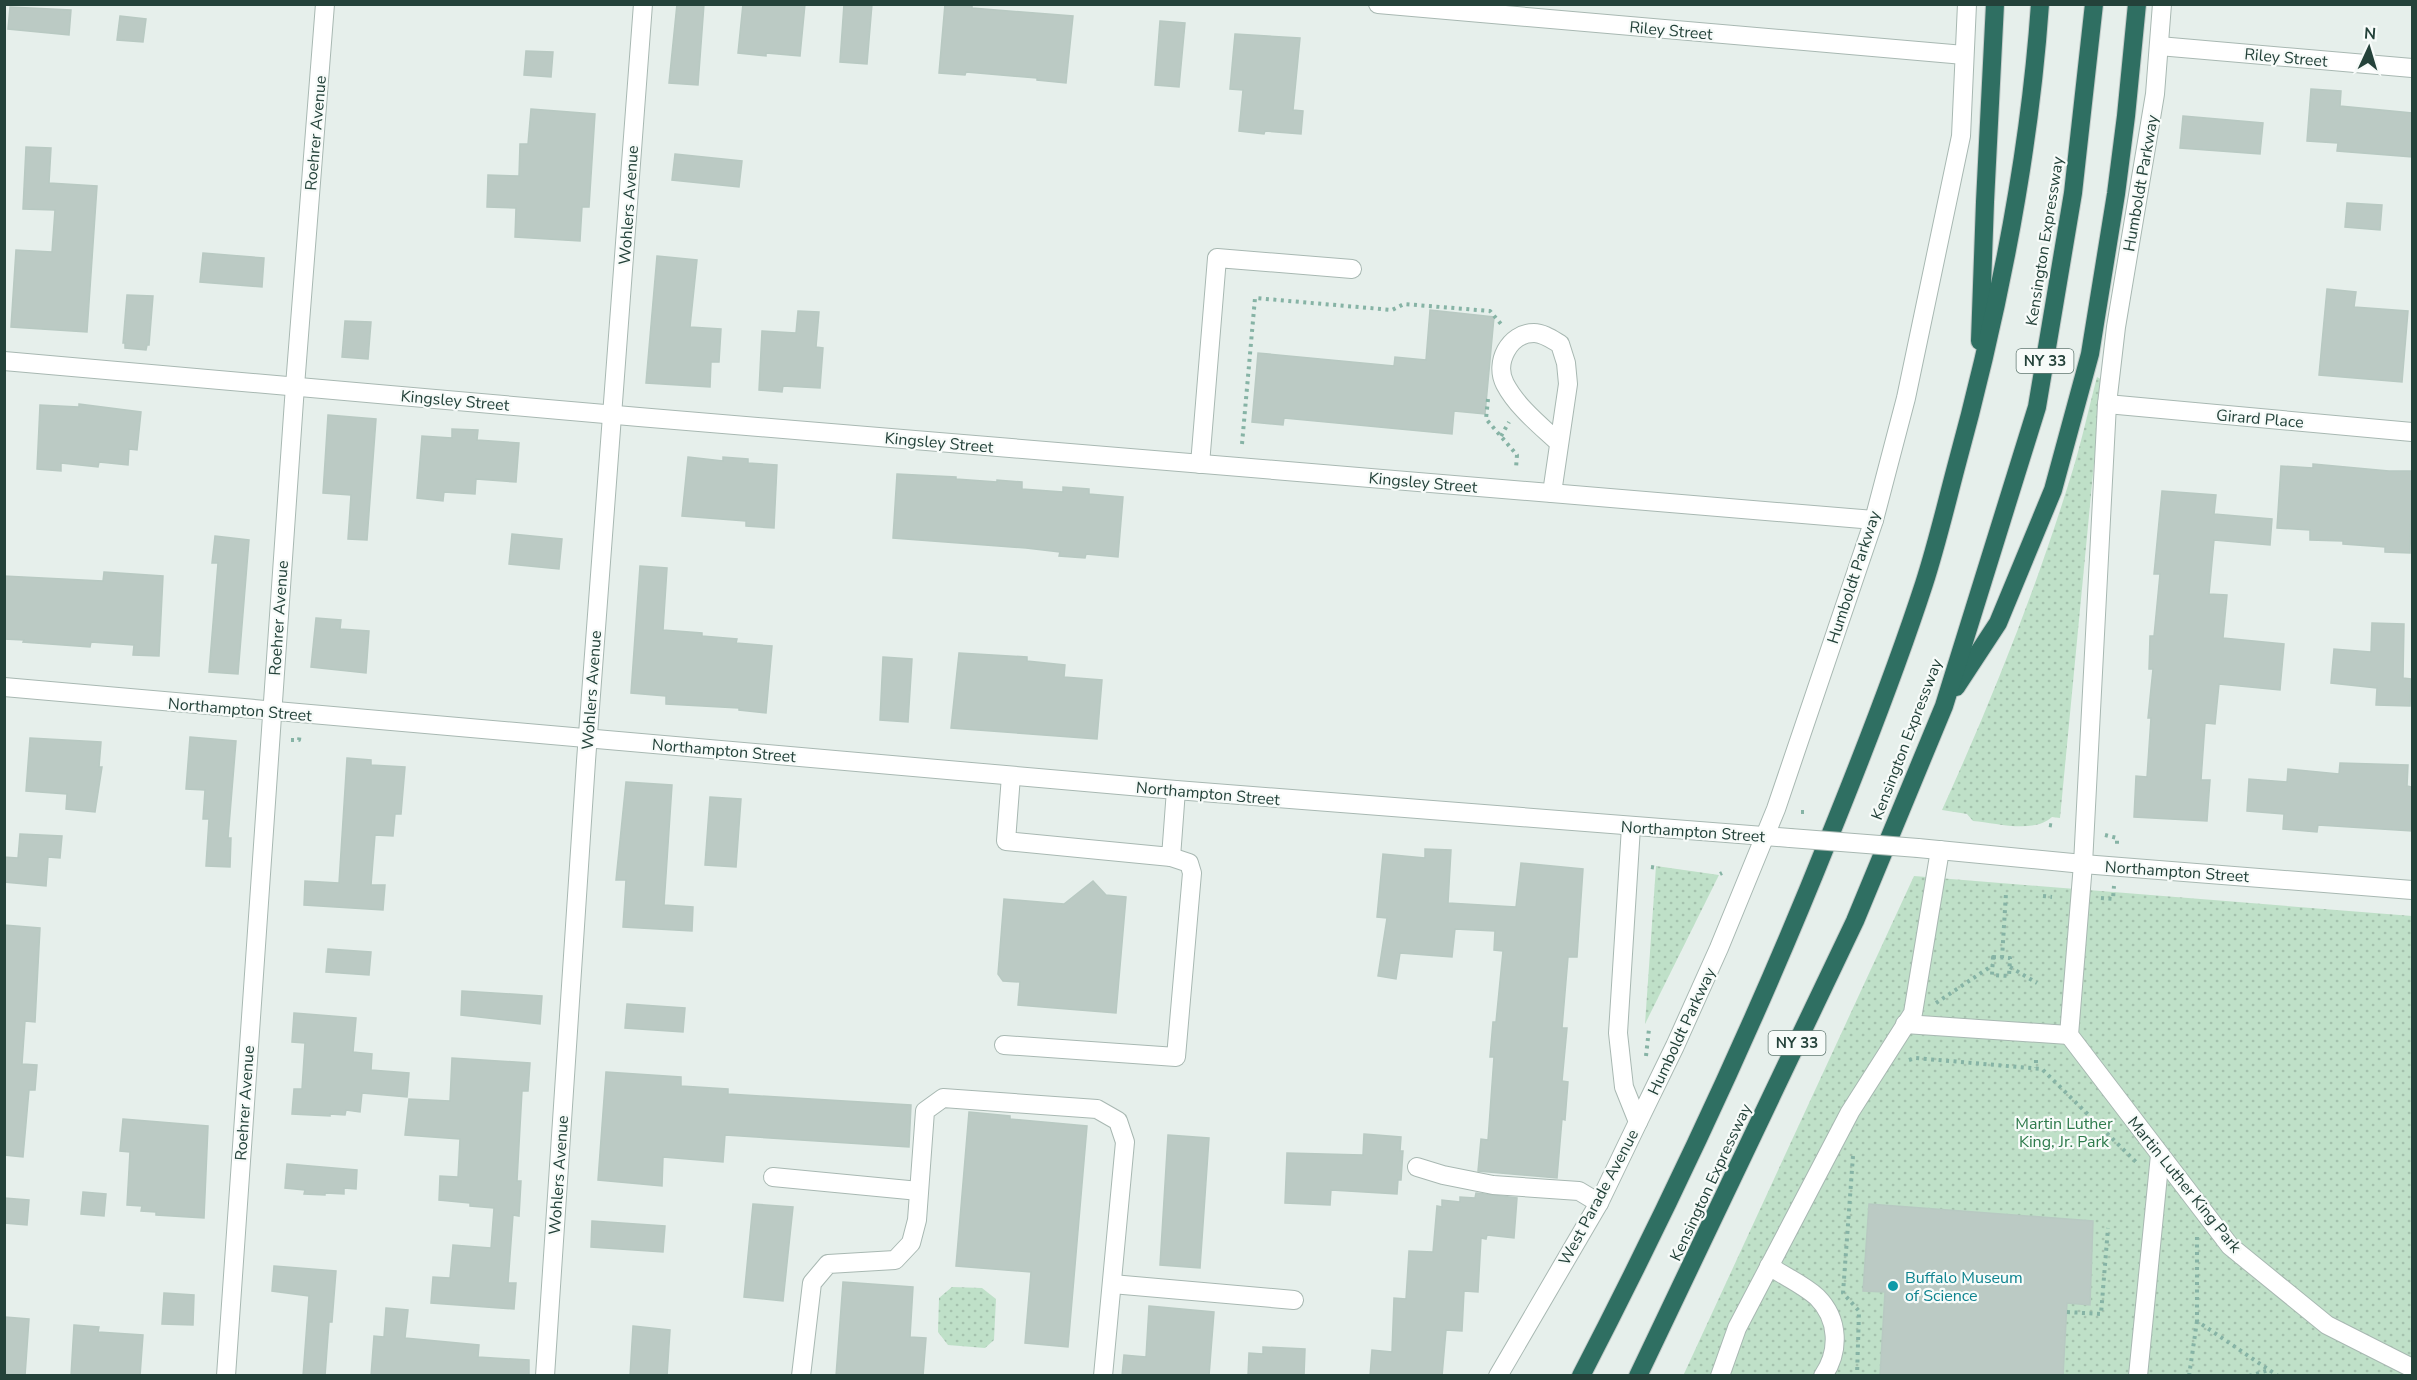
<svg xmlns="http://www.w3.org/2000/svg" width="2417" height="1380" font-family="'Nunito Sans',sans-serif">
<defs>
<pattern id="grass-dots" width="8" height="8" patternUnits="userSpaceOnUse" patternTransform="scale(1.5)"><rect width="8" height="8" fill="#bfe0c8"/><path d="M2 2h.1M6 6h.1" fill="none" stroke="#a4c1ad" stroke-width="1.8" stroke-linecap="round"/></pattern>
</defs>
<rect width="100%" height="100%" fill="#e6efeb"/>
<!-- grass -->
<g fill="url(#grass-dots)">
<path d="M 2097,377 L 2102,380 L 2060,818 L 2052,817 C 2033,834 1997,823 1973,821 L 1967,814 L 1942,810 C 1991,702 2035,592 2070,479 C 2081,445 2088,411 2097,377 Z"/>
<path d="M 1656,866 L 1719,875 L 1645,1024 Z"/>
<path d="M 1914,876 L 2412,916 L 2412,1375 L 1683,1376 Z"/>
<path d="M 952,1287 L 982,1288 L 996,1299 L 994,1340 L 985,1348 L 948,1345 L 938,1332 L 939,1298 Z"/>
</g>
<!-- building -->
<g fill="#bbcac4" stroke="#b8c9c2" stroke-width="1.5">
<path d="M 677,4 L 704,4 L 698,85 L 669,83 Z"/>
<path d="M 743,4 L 805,4 L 800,56 L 766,53 L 766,56 L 738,53 Z"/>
<path d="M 844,4 L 872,4 L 867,64 L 840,62 Z"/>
<path d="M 945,4 L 972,4 L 972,8 L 1073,16 L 1066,83 L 1037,80 L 1037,78 L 966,72 L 965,75 L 939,73 Z"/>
<path d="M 10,7 L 71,10 L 69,35 L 8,29 Z"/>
<path d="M 120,16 L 146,19 L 143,42 L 117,40 Z"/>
<path d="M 1160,21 L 1185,23 L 1179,87 L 1155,85 Z"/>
<path d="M 1235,34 L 1300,38 L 1293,110 L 1303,111 L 1301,134 L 1265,131 L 1264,134 L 1239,131 L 1243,90 L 1230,89 Z"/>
<path d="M 526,51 L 553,52 L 551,77 L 524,75 Z"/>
<path d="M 2311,89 L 2341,91 L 2340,106 L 2412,113 L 2412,157 L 2337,151 L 2338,143 L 2307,141 Z"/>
<path d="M 531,109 L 595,114 L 589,207 L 582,207 L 580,241 L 515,237 L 516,208 L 487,207 L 488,175 L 519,176 L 520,144 L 528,144 Z"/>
<path d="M 2183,116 L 2263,123 L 2260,154 L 2180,148 Z"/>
<path d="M 26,147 L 51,148 L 49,183 L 97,186 L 87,332 L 11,327 L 16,250 L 52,252 L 55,210 L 23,209 Z"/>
<path d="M 675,154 L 742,161 L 739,187 L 672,180 Z"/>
<path d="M 2347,203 L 2382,205 L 2380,230 L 2345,227 Z"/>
<path d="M 203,253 L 264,258 L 262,287 L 200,282 Z"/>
<path d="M 657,256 L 697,260 L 690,327 L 721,329 L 719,362 L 711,362 L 710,387 L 646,383 Z"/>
<path d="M 2327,289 L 2356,292 L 2354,307 L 2408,311 L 2402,382 L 2319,375 Z"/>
<path d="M 127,295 L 153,296 L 149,345 L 147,345 L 146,350 L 125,348 L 125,343 L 123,343 Z"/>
<path d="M 1430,310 L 1494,317 L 1485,414 L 1454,411 L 1452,434 L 1284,418 L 1283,425 L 1252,422 L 1258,353 L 1394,366 L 1395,357 L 1426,360 Z"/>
<path d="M 798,311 L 819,312 L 816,347 L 823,348 L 820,388 L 783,386 L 782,392 L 759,390 L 762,331 L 796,333 Z"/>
<path d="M 345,321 L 371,322 L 368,359 L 342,357 Z"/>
<path d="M 79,404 L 141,412 L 137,450 L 129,449 L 128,465 L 99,462 L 98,467 L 61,463 L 61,471 L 37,469 L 40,405 L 79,407 Z"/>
<path d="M 328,415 L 376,419 L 367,540 L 348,539 L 351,495 L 323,493 Z"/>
<path d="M 452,429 L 478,430 L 477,440 L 519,443 L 516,482 L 476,479 L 475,494 L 444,492 L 443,501 L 417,498 L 422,436 L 452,438 Z"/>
<path d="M 688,457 L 723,461 L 723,457 L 748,459 L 748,463 L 777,465 L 774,528 L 746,526 L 746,521 L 682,516 Z"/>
<path d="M 2313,464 L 2389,471 L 2412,471 L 2410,553 L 2385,552 L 2385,547 L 2343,544 L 2343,541 L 2310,540 L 2310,530 L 2277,528 L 2281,466 L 2313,468 Z"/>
<path d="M 897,474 L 956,477 L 956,479 L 997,482 L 997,480 L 1022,482 L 1022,489 L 1063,492 L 1063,487 L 1089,489 L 1089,494 L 1123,497 L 1118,557 L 1086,554 L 1085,558 L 1059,556 L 1060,552 L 1026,548 L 893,538 Z"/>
<path d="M 2162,491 L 2216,495 L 2214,514 L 2272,519 L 2270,545 L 2214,540 L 2209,594 L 2227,595 L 2223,638 L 2284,644 L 2280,690 L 2219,684 L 2215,724 L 2205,723 L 2201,780 L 2210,780 L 2207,821 L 2134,817 L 2136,776 L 2147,777 L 2151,718 L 2148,718 L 2153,669 L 2149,669 L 2150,636 L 2154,636 L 2160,574 L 2154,574 Z"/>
<path d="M 512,534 L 562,539 L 559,569 L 509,564 Z"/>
<path d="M 215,536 L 249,540 L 238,674 L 209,672 L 218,563 L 212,563 Z"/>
<path d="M 640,566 L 667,568 L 663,630 L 702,633 L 702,636 L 737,639 L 736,643 L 772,646 L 766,713 L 739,710 L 739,708 L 666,704 L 666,696 L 631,693 Z"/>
<path d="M 104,572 L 163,576 L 159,656 L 133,655 L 134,645 L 91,642 L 90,647 L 23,642 L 24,640 L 4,639 L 4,576 L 103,581 Z"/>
<path d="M 316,618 L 341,620 L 340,629 L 369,631 L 366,673 L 311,667 Z"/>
<path d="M 2372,623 L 2404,624 L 2403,678 L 2411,679 L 2410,706 L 2376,705 L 2377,688 L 2331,683 L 2334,649 L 2371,652 Z"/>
<path d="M 959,653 L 1027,657 L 1027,661 L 1065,665 L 1064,677 L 1102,680 L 1097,739 L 951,728 Z"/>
<path d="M 883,657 L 912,659 L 908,722 L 880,720 Z"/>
<path d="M 190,737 L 236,741 L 228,838 L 231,838 L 230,867 L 206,866 L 209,819 L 203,819 L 205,790 L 186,789 Z"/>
<path d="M 30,738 L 101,742 L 99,767 L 102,767 L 95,812 L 66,809 L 67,794 L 26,791 Z"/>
<path d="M 347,758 L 371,760 L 371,765 L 405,767 L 401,814 L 395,814 L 393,836 L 375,835 L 371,885 L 385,885 L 383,910 L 304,905 L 305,881 L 339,883 Z"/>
<path d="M 2340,763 L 2408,765 L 2407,786 L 2412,787 L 2412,831 L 2318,825 L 2317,832 L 2283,829 L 2284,814 L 2247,811 L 2249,779 L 2287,782 L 2288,769 L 2339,774 Z"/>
<path d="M 626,782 L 672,785 L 664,905 L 693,907 L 692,931 L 623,927 L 626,880 L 616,880 Z"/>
<path d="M 710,797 L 741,799 L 736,867 L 705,865 Z"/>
<path d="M 20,834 L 62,836 L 60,858 L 48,857 L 46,886 L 4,882 L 4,857 L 18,858 Z"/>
<path d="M 1425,849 L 1451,850 L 1448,903 L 1516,907 L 1521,863 L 1583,869 L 1577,957 L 1568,957 L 1562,1028 L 1567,1028 L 1562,1081 L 1568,1082 L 1565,1120 L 1562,1119 L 1557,1178 L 1478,1171 L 1481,1139 L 1488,1140 L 1494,1057 L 1490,1057 L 1493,1022 L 1496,1022 L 1503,951 L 1494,950 L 1495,931 L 1455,929 L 1452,957 L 1400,953 L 1396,979 L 1378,976 L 1387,918 L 1377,917 L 1383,854 L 1425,858 Z"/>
<path d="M 1093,881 L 1106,895 L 1126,897 L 1116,1013 L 1018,1005 L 1020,982 L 1003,981 L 998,974 L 1004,899 L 1064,904 Z"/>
<path d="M 4,925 L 40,928 L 35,1022 L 25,1021 L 22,1064 L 37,1065 L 35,1090 L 29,1090 L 23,1157 L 4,1155 Z"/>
<path d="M 328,949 L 371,952 L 369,975 L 326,972 Z"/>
<path d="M 462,991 L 542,996 L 540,1024 L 461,1015 Z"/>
<path d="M 627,1004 L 685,1008 L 683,1032 L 625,1028 Z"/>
<path d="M 294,1013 L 356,1018 L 353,1052 L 372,1054 L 371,1070 L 409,1073 L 407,1097 L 362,1093 L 360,1112 L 346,1110 L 345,1115 L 330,1114 L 330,1116 L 292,1114 L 294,1089 L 302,1089 L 305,1043 L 292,1042 Z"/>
<path d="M 452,1058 L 530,1063 L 528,1091 L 522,1091 L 517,1181 L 521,1181 L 519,1216 L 513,1215 L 508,1283 L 516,1283 L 514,1309 L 431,1303 L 433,1277 L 450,1278 L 453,1245 L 491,1248 L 494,1208 L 470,1206 L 470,1203 L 439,1200 L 440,1176 L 458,1177 L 460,1139 L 405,1135 L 409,1099 L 450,1101 Z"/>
<path d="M 606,1072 L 681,1077 L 681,1086 L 728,1089 L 728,1094 L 911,1105 L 909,1147 L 725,1135 L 723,1162 L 663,1157 L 662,1186 L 598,1180 Z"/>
<path d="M 969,1112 L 1010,1116 L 1010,1119 L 1087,1126 L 1068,1347 L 1025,1343 L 1031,1272 L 956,1266 Z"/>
<path d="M 123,1119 L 208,1126 L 204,1218 L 156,1215 L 156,1212 L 141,1211 L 142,1206 L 127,1205 L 130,1152 L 120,1151 Z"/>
<path d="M 1364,1134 L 1401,1137 L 1400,1151 L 1403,1151 L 1401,1180 L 1398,1180 L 1397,1194 L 1331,1190 L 1330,1205 L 1285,1203 L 1287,1153 L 1363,1155 Z"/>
<path d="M 1168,1135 L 1209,1138 L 1200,1268 L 1160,1265 Z"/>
<path d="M 287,1164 L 357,1170 L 356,1189 L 344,1188 L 344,1194 L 325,1193 L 325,1195 L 304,1194 L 305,1190 L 285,1188 Z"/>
<path d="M 83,1192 L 106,1194 L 104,1216 L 81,1214 Z"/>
<path d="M 1476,1193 L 1517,1198 L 1514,1238 L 1487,1235 L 1486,1239 L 1481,1238 L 1478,1292 L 1464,1291 L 1462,1331 L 1446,1330 L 1442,1376 L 1370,1376 L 1372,1350 L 1392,1352 L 1394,1298 L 1406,1299 L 1409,1251 L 1433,1252 L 1437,1206 L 1442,1207 L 1442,1200 L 1460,1202 L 1460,1197 L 1475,1198 Z"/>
<path d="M 4,1198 L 29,1200 L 27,1225 L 4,1223 Z"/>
<path d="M 753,1204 L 793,1207 L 783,1301 L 744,1297 Z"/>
<path d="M 1869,1204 L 2093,1221 L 2090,1305 L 2067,1303 L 2063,1376 L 1880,1376 L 1885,1292 L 1863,1291 Z"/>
<path d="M 592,1221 L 665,1226 L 663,1252 L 591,1247 Z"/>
<path d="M 274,1266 L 336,1271 L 332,1322 L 329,1322 L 325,1376 L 303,1376 L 309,1296 L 272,1291 Z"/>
<path d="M 843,1282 L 913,1287 L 910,1337 L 926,1338 L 923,1376 L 836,1376 Z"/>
<path d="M 164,1293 L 194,1295 L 193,1325 L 162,1324 Z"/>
<path d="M 1149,1306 L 1214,1312 L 1209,1376 L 1122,1376 L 1124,1355 L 1146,1357 Z"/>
<path d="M 386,1308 L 408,1310 L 405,1338 L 479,1345 L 478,1357 L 529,1360 L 529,1376 L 371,1376 L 374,1336 L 384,1337 Z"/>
<path d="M 5,1317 L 29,1319 L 25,1376 L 4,1376 Z"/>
<path d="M 74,1325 L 99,1327 L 98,1332 L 143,1335 L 140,1376 L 71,1376 Z"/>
<path d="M 633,1326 L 670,1330 L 667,1376 L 630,1376 Z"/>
<path d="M 1263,1347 L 1305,1349 L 1304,1376 L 1248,1376 L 1249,1353 L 1263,1354 Z"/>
</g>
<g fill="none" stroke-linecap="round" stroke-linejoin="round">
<defs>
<g id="minor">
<path d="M 1378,4 L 1964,55"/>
<path d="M 2162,4 L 2155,94 L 2116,327 L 2107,404 L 2083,864 L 2069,1035 L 2230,1246 L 2327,1325 L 2412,1368"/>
<path d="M 2159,46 L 2412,68"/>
<path d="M 4,361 L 639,417 L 1874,520"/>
<path d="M 2107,404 L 2412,432"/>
<path d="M 1200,464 L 1217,258 L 1352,269"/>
<path d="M 1552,493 L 1568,384 L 1566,363 L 1560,344 C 1553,340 1543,333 1534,333 C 1509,333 1494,363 1505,384 C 1517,407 1541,426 1559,443"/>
<path d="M 4,687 L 1176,790 L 1790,838"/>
<path d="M 1011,776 L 1006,841 L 1171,857 L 1176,790"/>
<path d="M 1631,827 L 1618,1033 L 1624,1087 L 1638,1122"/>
<path d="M 1918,848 L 2083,864 L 2412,890"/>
<path d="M 1905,1024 L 2069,1035"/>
<path d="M 1004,1045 L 1176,1057 L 1192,873 L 1189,863 L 1171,857"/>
<path d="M 1417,1167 L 1443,1175 L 1493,1185 L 1579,1191 L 1599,1203"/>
<path d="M 773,1177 L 919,1191"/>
<path d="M 1769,1266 C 1784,1276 1804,1285 1817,1297 C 1839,1319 1840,1351 1823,1376"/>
<path d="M 1112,1284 L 1294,1300"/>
<path d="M 226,1376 L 295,386 L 325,4"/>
<path d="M 545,1376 L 586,761 L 643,4"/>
<path d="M 801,1376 L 812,1283 L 828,1264 L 895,1260 L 911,1243 L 917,1220 L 925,1111 L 943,1098 L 1097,1109 L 1118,1121 L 1125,1142 L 1103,1376"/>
<path d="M 1498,1376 L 1599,1203 L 1638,1122 L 1675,1046 L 1719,948 L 1776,809 L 1874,520 L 1906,398 L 1961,136 L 1967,4"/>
<path d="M 1720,1376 L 1737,1328 L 1850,1112 L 1913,1013 L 1940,850"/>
<path d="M 2138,1376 L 2160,1155"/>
</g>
<g id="highway">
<path d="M 1980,341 L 1985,202 L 1995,4"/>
<path d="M 1956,687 L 1998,623 L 2053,490 L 2090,354 L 2116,194 L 2126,116 L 2137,4"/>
<path d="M 1581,1376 C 1672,1200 1756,1021 1829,838 C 1863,754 1896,670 1924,584 C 1936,547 1945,509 1955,471 C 1997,318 2029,163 2040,4"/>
<path d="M 1638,1376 L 1855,921 L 1944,706 L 2037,407 L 2073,193 L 2094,4"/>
</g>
</defs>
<!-- minor casing -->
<use href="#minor" stroke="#a8b8b2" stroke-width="20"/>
<!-- highway casing -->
<use href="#highway" stroke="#c2cac8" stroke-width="20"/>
<!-- path -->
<g stroke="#86b3a5" stroke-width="4" stroke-dasharray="3 4.5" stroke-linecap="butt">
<path d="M 1488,399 L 1486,419 L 1517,455 L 1516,468"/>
<path d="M 1501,436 L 1509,422"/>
<path d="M 1242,444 L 1255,298 L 1392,310 L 1404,304 L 1490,311 L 1501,324"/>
<path d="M 291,740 L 299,740 L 300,733"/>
<path d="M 1801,812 L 1806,812"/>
<path d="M 2049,825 L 2055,826"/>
<path d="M 2105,835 L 2117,838 L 2117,846"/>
<path d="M 1651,867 L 1658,868"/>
<path d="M 1720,874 L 1722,873"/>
<path d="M 2043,896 L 2052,897"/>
<path d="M 2101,898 L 2113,899 L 2114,886"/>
<path d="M 1993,957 L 2010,958 L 2009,976 L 1992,975 Z"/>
<path d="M 2002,958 L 2006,893"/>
<path d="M 2010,967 L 2037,983"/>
<path d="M 1936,1003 L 1993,965"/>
<path d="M 1646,1056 L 1649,1029"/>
<path d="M 1909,1060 L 1915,1058 L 2042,1069 L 2137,1163"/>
<path d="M 2036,1060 L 2036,1068"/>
<path d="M 1853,1156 L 1843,1293 L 1859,1311 L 1857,1376"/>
<path d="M 2197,1237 L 2197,1321 L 2278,1376"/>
<path d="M 2067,1312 L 2101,1314 L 2108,1228"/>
<path d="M 2189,1376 L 2197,1321"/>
<path d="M 2249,1376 L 2269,1370"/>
</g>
<!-- minor -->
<use href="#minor" stroke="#fff" stroke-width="18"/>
<!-- highway -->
<use href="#highway" stroke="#2f6f62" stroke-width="18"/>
<defs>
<path id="minor-bridge" d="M 1790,838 L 1918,848"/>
</defs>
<!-- minor-bridge casing -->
<use href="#minor-bridge" stroke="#a8b8b2" stroke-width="20" stroke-linecap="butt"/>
<!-- minor-bridge -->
<use href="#minor-bridge" stroke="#fff" stroke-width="18"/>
</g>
<!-- markers -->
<circle fill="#0f9aa8" stroke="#f7fbf9" stroke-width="2" cx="1893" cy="1286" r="6"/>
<g text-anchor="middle" stroke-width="4.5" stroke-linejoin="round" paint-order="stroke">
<!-- shield labels -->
<g fill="#f7fbf9" stroke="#637a73" stroke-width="1.5">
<rect x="2016.5" y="349" width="57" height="24" rx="4.5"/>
<rect x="1768.5" y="1031" width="57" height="24" rx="4.5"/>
</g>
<g font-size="15" font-weight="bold" fill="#24423a">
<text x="2045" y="366">NY 33</text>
<text x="1797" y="1048">NY 33</text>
</g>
<!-- street labels -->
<g font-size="16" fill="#24423a" stroke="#f7fbf9">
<text transform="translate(1671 30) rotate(5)" y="6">Riley Street</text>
<text transform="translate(2286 57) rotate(5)" y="6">Riley Street</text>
<text transform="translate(315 133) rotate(-85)" y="6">Roehrer Avenue</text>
<text transform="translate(2140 183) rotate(-80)" y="6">Humboldt Parkway</text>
<text transform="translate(628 205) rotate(-86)" y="6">Wohlers Avenue</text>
<text transform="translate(2044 241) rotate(-81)" y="6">Kensington Expressway</text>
<text transform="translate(455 400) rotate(5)" y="6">Kingsley Street</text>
<text transform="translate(2260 418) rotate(5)" y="6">Girard Place</text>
<text transform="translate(939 442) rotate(5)" y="6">Kingsley Street</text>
<text transform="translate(1423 482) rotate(5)" y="6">Kingsley Street</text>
<text transform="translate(1853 577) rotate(-72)" y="6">Humboldt Parkway</text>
<text transform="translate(278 618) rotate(-86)" y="6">Roehrer Avenue</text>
<text transform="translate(591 690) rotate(-86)" y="6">Wohlers Avenue</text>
<text transform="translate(240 709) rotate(5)" y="6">Northampton Street</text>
<text transform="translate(1906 739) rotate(-69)" y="6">Kensington Expressway</text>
<text transform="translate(724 750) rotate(5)" y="6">Northampton Street</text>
<text transform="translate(1208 793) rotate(5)" y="6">Northampton Street</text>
<text transform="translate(1693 831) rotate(4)" y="6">Northampton Street</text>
<text transform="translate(2177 871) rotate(4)" y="6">Northampton Street</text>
<text transform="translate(1681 1031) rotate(-65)" y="6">Humboldt Parkway</text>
<text transform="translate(244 1103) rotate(-86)" y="6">Roehrer Avenue</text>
<text transform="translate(558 1175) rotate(-86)" y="6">Wohlers Avenue</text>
<text transform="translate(1710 1182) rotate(-65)" y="6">Kensington Expressway</text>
<text transform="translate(2185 1184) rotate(51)" y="6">Martin Luther King Park</text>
<text transform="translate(1598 1197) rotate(-62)" y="6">West Parade Avenue</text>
</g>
<!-- park labels -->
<g font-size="16" fill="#2d7a4b" stroke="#f7fbf9">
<text x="2064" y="1129">Martin Luther<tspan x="2064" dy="18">King, Jr. Park</tspan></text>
</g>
<!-- culture labels -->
<g font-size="16" fill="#0d838f" stroke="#f7fbf9" text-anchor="start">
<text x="1905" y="1283">Buffalo Museum<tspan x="1905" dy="18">of Science</tspan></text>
</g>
</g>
<!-- border -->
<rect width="2417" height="1380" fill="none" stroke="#24423a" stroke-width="12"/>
<!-- north arrow -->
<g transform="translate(2369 48) rotate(4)" stroke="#f7fbf9" stroke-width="4.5" paint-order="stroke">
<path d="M0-4.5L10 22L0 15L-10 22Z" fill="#24423a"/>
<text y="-9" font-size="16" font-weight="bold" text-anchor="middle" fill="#24423a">N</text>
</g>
</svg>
